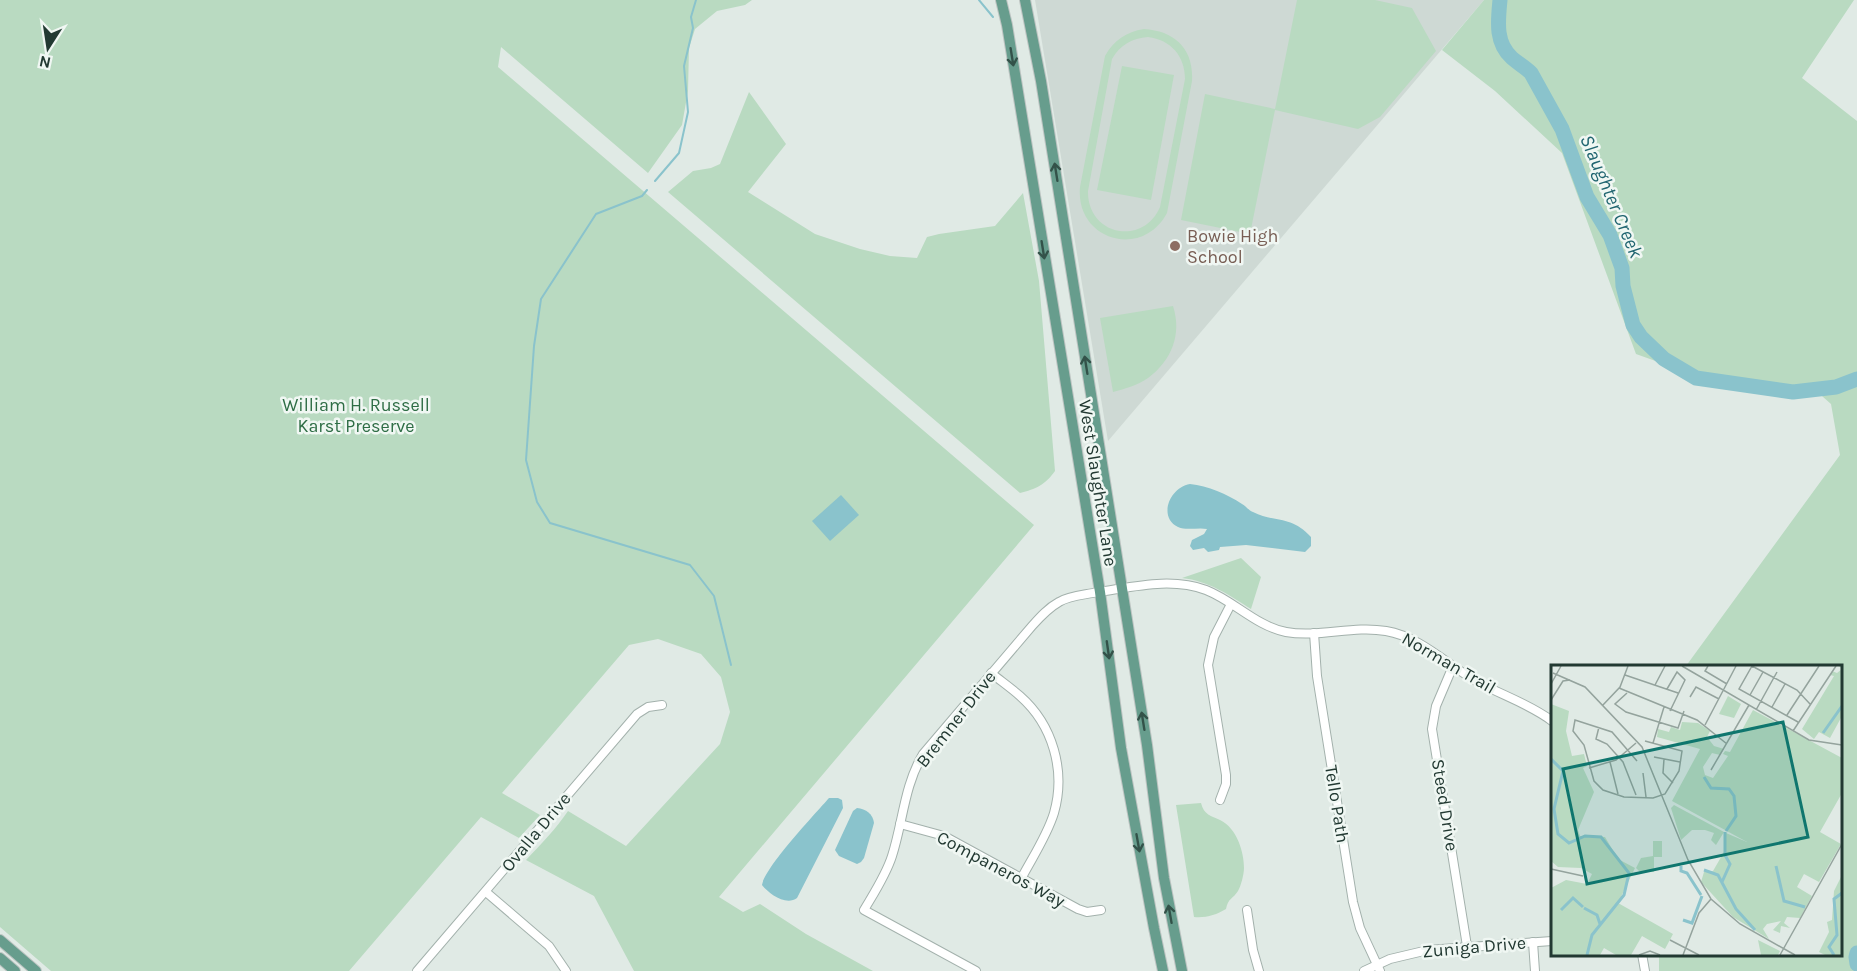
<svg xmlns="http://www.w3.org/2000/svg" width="1857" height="971" font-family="Karla,sans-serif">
<rect width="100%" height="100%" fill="#e0eae5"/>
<!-- built -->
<path fill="#ced9d4" d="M 1035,0 L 1484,0 L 1108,441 Z"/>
<!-- green -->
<g fill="#b9dac1" fill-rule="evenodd">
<path d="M 0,0 L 752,0 L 745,5 L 717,11 L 695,29 L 689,48 L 688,91 L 682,125 L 648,173 L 501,47 L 498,67 L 1034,525 L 719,897 L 743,912 L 760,904 L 806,934 L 873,971 L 634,971 L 594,896 L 526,860 C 541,844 556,829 568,811 L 626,846 L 720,744 L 730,712 L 721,677 L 701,654 L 658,639 L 629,645 L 502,793 L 540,815 L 519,838 L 481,817 L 349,971 L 51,971 L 0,927 Z"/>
<path d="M 1297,0 L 1375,0 L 1412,8 L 1436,51 L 1380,117 L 1358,129 L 1275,110 L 1250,234 L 1181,220 L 1205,94 L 1275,109 Z"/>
<path d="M 1484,0 L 1854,0 L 1802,78 L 1857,121 L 1857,971 L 1659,971 L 1659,955 L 1840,954 L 1840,666 L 1686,666 L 1840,455 L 1831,404 L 1814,389 L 1703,378 L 1636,354 L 1562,153 L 1495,91 L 1442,50 Z"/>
<path d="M 1144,29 C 1175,31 1194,49 1192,81 L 1167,213 C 1142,260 1075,240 1080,187 L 1105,56 C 1114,40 1126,32 1144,29 ZM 1148,37 C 1171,40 1185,56 1185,79 L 1160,207 C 1143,247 1087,235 1088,191 L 1112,59 C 1120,45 1132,38 1148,37 Z"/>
<path d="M 1122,66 L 1174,75 L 1151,200 L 1097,190 Z"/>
<path d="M 749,92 L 786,144 L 748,192 L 815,234 L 860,249 L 890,256 L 917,258 L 927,237 L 939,234 L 995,226 L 1023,193 L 1039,281 L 1055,471 C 1045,485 1036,489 1020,493 L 668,192 L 693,171 L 711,168 L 720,164 Z"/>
<path d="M 1173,306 C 1182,334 1172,360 1148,378 C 1138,385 1125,389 1113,392 L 1100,318 Z"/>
<path d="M 1241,558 L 1261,577 L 1251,609 C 1229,595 1209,581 1182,578 Z"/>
<path d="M 1201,803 C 1204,815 1211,816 1220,820 C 1237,828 1244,852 1244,868 C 1244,874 1241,886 1238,891 C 1233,899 1228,898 1226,909 C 1216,915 1206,918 1194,917 L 1176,805 Z"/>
</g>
<!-- water -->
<g fill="#8ac3cc">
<path d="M 1190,484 C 1208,486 1227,494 1242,504 C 1246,506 1248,510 1253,512 C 1275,523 1291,515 1311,537 L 1311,546 L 1305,552 L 1246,545 L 1220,547 L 1219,550 L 1208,552 L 1204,548 L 1193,550 L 1190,546 L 1192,540 L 1204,534 L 1207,529 C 1198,527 1187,531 1178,527 C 1158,517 1169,488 1190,484 Z"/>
<path d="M 841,495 L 859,515 L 830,541 L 812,521 Z"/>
<path d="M 829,798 L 838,798 L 842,800 L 843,808 L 797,898 C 786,906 769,894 762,885 C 765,867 815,814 829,798 Z"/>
<path d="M 857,808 C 866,809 873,814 874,823 L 864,858 L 861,862 L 857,864 L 839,856 L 835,850 L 853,811 Z"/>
</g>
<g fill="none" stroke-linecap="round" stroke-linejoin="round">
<!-- stream -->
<g stroke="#8ac3cc" stroke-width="2">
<path d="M 979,0 L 993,17"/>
<path d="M 655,181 L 679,153 L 688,112 L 684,66 L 693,28 L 691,17 L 696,0"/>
<path d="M 647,190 L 642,196 L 596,214 L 541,299 L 534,346 L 526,460 L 537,502 L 550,523 L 690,565 L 714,596 L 731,665"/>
</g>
<!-- river -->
<g stroke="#8ac3cc" stroke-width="15">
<path d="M 1500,0 C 1498,21 1495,43 1512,58 C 1519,64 1525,67 1531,73 L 1562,129 L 1587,197 L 1610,235 L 1622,268 L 1623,286 L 1633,325 L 1641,337 L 1664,359 L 1696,378 L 1793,392 L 1836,387 L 1857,379"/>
<path d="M 1857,953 L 1856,957 L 1857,964"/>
</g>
<defs>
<g id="minor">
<path d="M 1314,633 L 1317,676 L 1353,902 L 1360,928 L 1380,971"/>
<path d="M 1453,666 L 1436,706 L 1432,729 L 1467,946"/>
<path d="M 991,673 C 1001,681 1011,688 1020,696 C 1053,725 1066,771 1054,813 C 1047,836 1032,858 1021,879"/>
<path d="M 1220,800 L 1226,784 L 1226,775 L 1208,665 L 1214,637 L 1231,604"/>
<path d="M 900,824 L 944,836 L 1078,909 L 1087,912 L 1101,910"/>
<path d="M 486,892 L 549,946 L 566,971"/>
<path d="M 1247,910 L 1253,950 L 1259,971"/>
<path d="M 1533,942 L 1535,971"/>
<path d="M 1642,954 L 1645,971"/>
<path d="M 417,971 L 637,714 L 648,707 L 662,705"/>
<path d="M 976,971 L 864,910 C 874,893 886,875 892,856 C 903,822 904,786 923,754 L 1032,626 C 1040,617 1048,608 1059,602 C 1070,595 1085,595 1098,592 C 1133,587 1171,577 1206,590 C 1234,601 1256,626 1286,632 C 1319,638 1353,625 1386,631 C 1421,637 1446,664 1476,681 C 1501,695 1530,704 1552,721"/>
<path d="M 1364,971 L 1390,959 L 1428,950 L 1552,941"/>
</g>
<g id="major">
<path d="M 1001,0 L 1007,25 L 1100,592 L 1121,748 L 1154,928 L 1163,971"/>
<path d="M 1025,0 L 1041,81 L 1147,745 L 1164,878 L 1182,971"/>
<path d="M 0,940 L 36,971"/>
<path d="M 0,958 L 15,971"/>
</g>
</defs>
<!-- minor casing -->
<use href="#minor" stroke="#a3b1ac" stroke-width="10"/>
<!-- major casing -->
<use href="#major" stroke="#bdc4c2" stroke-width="12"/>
<!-- minor -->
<use href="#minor" stroke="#fff" stroke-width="8"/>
<!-- major -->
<use href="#major" stroke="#679d8d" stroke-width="10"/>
</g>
<!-- one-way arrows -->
<defs><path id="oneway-shaft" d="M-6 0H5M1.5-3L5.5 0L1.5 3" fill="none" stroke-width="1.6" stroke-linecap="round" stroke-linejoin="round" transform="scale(1.5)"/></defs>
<g stroke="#335249">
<use href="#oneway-shaft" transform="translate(1012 57) rotate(81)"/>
<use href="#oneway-shaft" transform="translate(1056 172) rotate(-99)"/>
<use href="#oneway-shaft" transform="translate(1043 250) rotate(81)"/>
<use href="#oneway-shaft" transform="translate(1086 365) rotate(-99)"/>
<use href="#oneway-shaft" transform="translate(1108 650) rotate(82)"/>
<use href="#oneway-shaft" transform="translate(1143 721) rotate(-99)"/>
<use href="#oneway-shaft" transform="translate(1138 843) rotate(80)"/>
<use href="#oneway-shaft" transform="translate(1170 914) rotate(-100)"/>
</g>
<!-- markers -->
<circle fill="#8d6e63" stroke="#f0f7f3" stroke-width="2" cx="1175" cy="246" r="6"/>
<g text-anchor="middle" stroke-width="5" stroke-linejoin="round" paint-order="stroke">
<!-- education labels -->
<g font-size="18" fill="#785e54" stroke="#f0f7f3" text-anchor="start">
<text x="1187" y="242">Bowie High<tspan x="1187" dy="21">School</tspan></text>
</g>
<!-- park labels -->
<g font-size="18" fill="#2e6d45" stroke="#f0f7f3">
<text x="356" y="411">William H. Russell<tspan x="356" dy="21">Karst Preserve</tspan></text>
</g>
<!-- street labels -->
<g font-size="18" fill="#223932" stroke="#f0f7f3">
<text transform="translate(1098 483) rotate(81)" y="6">West Slaughter Lane</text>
<text transform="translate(1449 663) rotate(30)" y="6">Norman Trail</text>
<text transform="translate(956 719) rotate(-52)" y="6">Bremner Drive</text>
<text transform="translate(1337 804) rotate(81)" y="6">Tello Path</text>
<text transform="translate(1445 805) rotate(81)" y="6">Steed Drive</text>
<text transform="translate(536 832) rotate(-50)" y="6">Ovalla Drive</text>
<text transform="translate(1001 869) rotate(28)" y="6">Companeros Way</text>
<text transform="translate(1474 947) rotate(-5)" y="6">Zuniga Drive</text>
</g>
<!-- water labels -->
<g font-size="20" font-style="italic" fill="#206570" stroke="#f0f7f3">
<text transform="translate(1612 196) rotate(67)" y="7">Slaughter Creek</text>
</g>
</g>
<!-- overview -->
<g transform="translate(1551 665)">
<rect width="291" height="291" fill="#e0eae5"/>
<path d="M 288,1 L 291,1 L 291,51 L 279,73 L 268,67 L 263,74 L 251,64 L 283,11 L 279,10 L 281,6 L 286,8 L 291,4 ZM 177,31 L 190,39 L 183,53 L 168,49 ZM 0,39 L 18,46 L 15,66 L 21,91 L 33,89 L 36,101 L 32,103 L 43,127 L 27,165 L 29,171 L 54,172 L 67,194 L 84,203 L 67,238 L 122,269 L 114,284 L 91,271 L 80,290 L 65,290 L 53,283 L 49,290 L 0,290 L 0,223 L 15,215 L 36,219 L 41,209 L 30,203 L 7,202 L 0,196 ZM 202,45 L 291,93 L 291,128 L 269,167 L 290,179 L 268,217 L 253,209 L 246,222 L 261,231 L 249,253 L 236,252 L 233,258 L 239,263 L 230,261 L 229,268 L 222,265 L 230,256 L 216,259 L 212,264 L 218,274 L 182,252 L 150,217 L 153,207 L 162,206 L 173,187 L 175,168 L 196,177 L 121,136 L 149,84 L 106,72 L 107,64 L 118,67 L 120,62 L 129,65 L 131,57 L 147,58 L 159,66 L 156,72 L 163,81 L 173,84 L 169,90 L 161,88 L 152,102 L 154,110 L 162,113 L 177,91 L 172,89 L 174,86 L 179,87 ZM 123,140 L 173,167 L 165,180 L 160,175 L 163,168 L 154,165 L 141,165 L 130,175 L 120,143 ZM 102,176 L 111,176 L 111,192 L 103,192 L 103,207 L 89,207 L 85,203 L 90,193 L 102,191 ZM 291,210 L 291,290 L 274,290 L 268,287 L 278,267 L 276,257 L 281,255 L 283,226 ZM 207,275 L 229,286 L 227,290 L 210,290 Z" fill="#b9dac1"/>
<path fill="none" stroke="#8ac3cc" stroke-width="3" d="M 272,68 L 291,41M 0,94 L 12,106 L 3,144 L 7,169 L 18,178 L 34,171 L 50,172 L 78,208 L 73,230 L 41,270 L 36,290M 153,112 L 160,123 L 178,124 L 183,131 L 185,151 L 175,166M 130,201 L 130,206 L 136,208 L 150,230M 225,201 L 233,236 L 254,242M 153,205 L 167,210 L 185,244 L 204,265M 171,217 L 179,199 L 174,190 L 174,167M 33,243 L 46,250 L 49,259M 10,245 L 22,233 L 32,242M 132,255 L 141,258 L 151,231M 283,290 L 278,282 L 286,270 L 283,234 L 291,228"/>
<path fill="none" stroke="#94a39d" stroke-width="1.5" d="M 131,1 L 258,75 L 291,80M 157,1 L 154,6 L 176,19M 201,1 L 188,24 L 247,57M 201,1 L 246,25 L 259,39M 2,8 L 34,22 L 91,82 L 137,195 L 160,234 L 189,259 L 244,290M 74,10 L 127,28M 0,19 L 10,1M 104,20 L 114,1M 68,23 L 146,55 L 176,79M 116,24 L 126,7 L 134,15 L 119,46M 76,28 L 64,39 L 75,47 L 127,63 L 133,46M 199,30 L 212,7M 139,32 L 145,22 L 168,34M 0,35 L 12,16 L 19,15M 51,41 L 69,22 L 77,1M 221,42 L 234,19M 205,45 L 226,7M 236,50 L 268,1M 154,60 L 185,1M 48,62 L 45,74 L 56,79 L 72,97 L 85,130M 242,66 L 285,1M 102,78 L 113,42M 103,92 L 129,97M 113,94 L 112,108 L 122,118M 86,96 L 61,67 L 24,55 L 22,66 L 33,80 L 43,116 L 52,125 L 73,132 L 102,133 L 114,129 L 128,106 L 131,86 L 94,76M 59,97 L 67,129M 38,103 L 65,95 L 85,78M 160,105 L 198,40M 92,108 L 95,132M 0,204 L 32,211M 119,275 L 148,290M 88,290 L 99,286 L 109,290M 132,290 L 148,248 L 160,234M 229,290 L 291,179"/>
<path fill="#0f766e" fill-opacity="0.15" stroke="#0f766e" stroke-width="3" d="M 232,57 L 257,172 L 36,219 L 12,104 Z"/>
<rect width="291" height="291" fill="none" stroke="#223932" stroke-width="3"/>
</g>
<!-- north arrow -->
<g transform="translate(48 48) rotate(192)" stroke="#f0f7f3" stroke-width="4.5" paint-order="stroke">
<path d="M0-4.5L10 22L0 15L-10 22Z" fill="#223932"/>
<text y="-9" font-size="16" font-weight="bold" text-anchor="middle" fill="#223932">N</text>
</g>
</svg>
